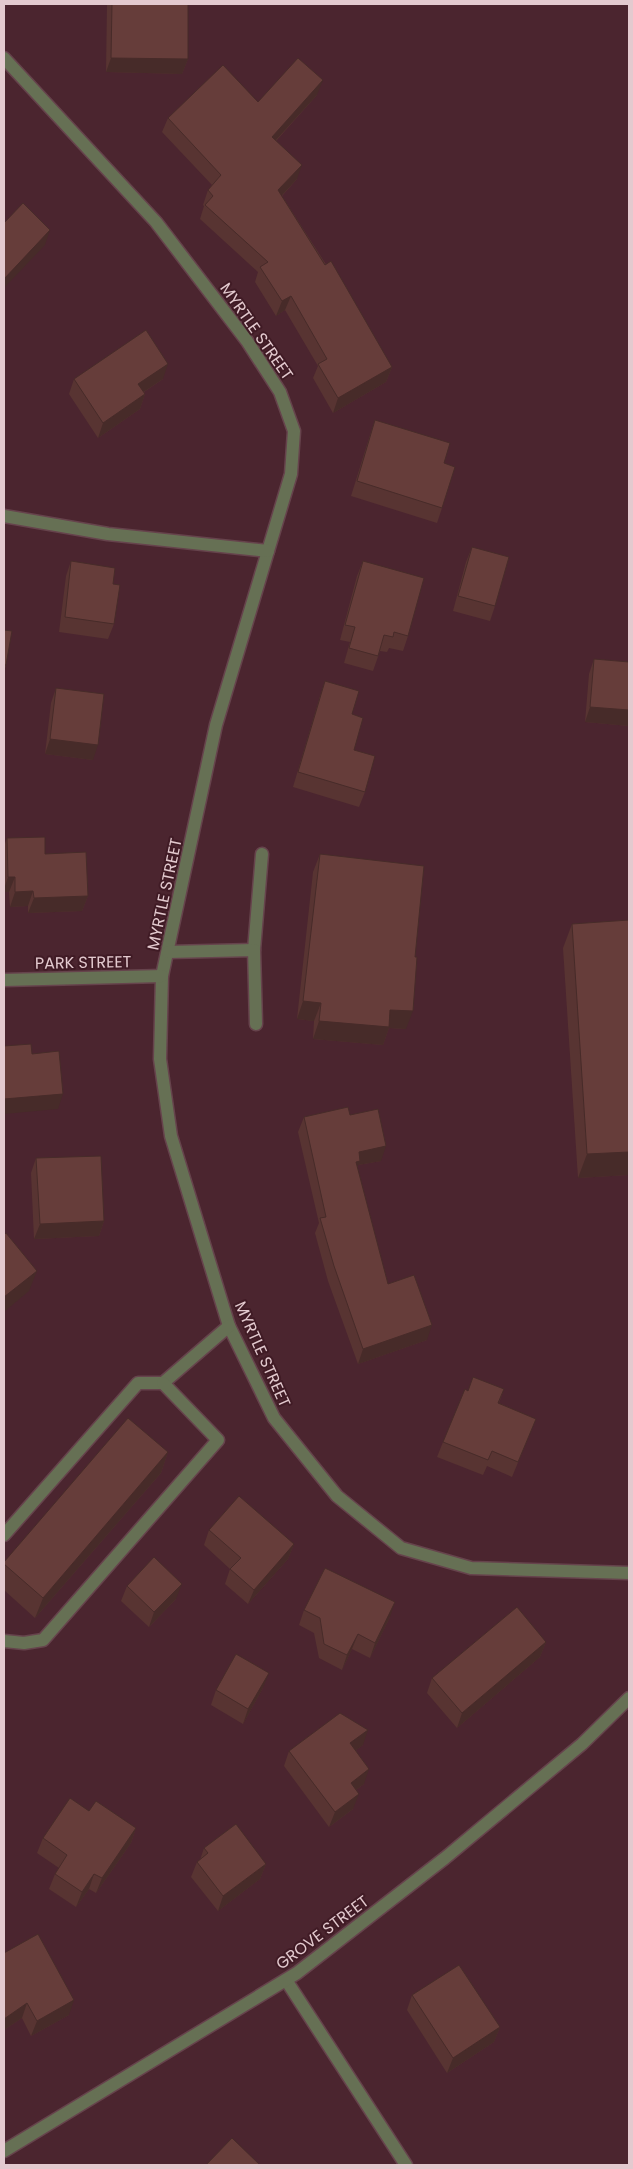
<svg xmlns="http://www.w3.org/2000/svg" width="633" height="2169" font-family="Poppins,sans-serif">
<rect width="100%" height="100%" fill="#4b252f"/>
<g fill="none" stroke-linecap="round" stroke-linejoin="round">
<defs>
<g id="minor">
<path d="M 4,58 L 156,222 L 247,341 L 280,392 L 294,431 L 291,474 L 216,725 L 162,976 L 160,1059 L 171,1136 L 221,1300 L 229,1326 L 274,1418 L 337,1496 L 401,1548 L 471,1568 L 629,1573"/>
<path d="M 4,516 L 108,534 L 268,551"/>
<path d="M 254,950 L 262,854"/>
<path d="M 168,952 L 254,950 L 256,1024"/>
<path d="M 4,980 L 162,976"/>
<path d="M 4,1535 L 138,1383 L 163,1383 L 229,1326"/>
<path d="M 4,1641 L 24,1643 L 43,1640 L 218,1440 L 163,1383"/>
<path d="M 286,1980 L 406,2165"/>
<path d="M 4,2151 L 297,1973 L 445,1858 L 582,1744 L 629,1698"/>
</g>
</defs>
<!-- minor casing -->
<use href="#minor" stroke="#66434c" stroke-width="15"/>
<!-- minor -->
<use href="#minor" stroke="#667054" stroke-width="12"/>
</g>
<!-- wall -->
<g fill="#583432">
<path d="M 107,4 L 188,4 L 188,59 L 182,74 L 106,72 Z"/>
<path d="M 317,95 L 276,141 L 297,179 L 282,196 L 392,367 L 386,382 L 333,413 L 313,378 L 318,366 L 285,310 L 276,316 L 255,282 L 258,272 L 200,219 L 204,206 L 203,205 L 208,190 L 212,185 L 162,132 L 168,118 L 258,102 Z"/>
<path d="M 74,379 L 163,379 L 144,392 L 145,394 L 140,409 L 98,438 L 69,394 Z"/>
<path d="M 375,420 L 444,463 L 442,508 L 437,523 L 351,496 L 370,435 Z"/>
<path d="M 472,547 L 495,606 L 490,621 L 453,611 L 466,562 Z"/>
<path d="M 71,561 L 113,584 L 114,624 L 108,639 L 59,632 L 66,576 Z"/>
<path d="M 363,561 L 408,636 L 403,651 L 389,648 L 387,652 L 380,651 L 373,671 L 344,663 L 350,642 L 340,640 L 357,576 Z"/>
<path d="M 4,630 L 6,665 L 4,672 Z"/>
<path d="M 594,659 L 629,662 L 629,726 L 585,722 L 589,674 Z"/>
<path d="M 325,681 L 352,714 L 354,750 L 365,792 L 359,807 L 293,787 L 320,696 Z"/>
<path d="M 56,688 L 93,760 L 45,754 L 51,703 Z"/>
<path d="M 7,838 L 45,854 L 88,896 L 82,911 L 28,913 L 28,906 L 10,907 L 9,892 L 4,892 L 4,846 Z"/>
<path d="M 320,854 L 406,1029 L 389,1028 L 383,1045 L 313,1039 L 314,1021 L 297,1019 L 313,872 Z"/>
<path d="M 629,920 L 629,1175 L 578,1178 L 563,948 L 572,924 Z"/>
<path d="M 350,1115 L 381,1161 L 358,1165 L 357,1168 L 388,1284 L 427,1340 L 358,1364 L 328,1281 L 315,1233 L 319,1223 L 298,1132 L 304,1117 Z"/>
<path d="M 36,1158 L 104,1221 L 99,1236 L 34,1239 L 31,1173 Z"/>
<path d="M 504,1389 L 499,1403 L 536,1419 L 512,1477 L 487,1466 L 483,1475 L 437,1457 L 443,1442 L 468,1391 Z"/>
<path d="M 168,1452 L 161,1473 L 35,1618 L 4,1590 L 4,1562 Z"/>
<path d="M 209,1530 L 294,1544 L 288,1559 L 248,1604 L 225,1584 L 230,1569 L 204,1545 Z"/>
<path d="M 127,1586 L 176,1599 L 149,1627 L 121,1601 Z"/>
<path d="M 304,1610 L 390,1617 L 370,1658 L 352,1649 L 342,1670 L 319,1658 L 314,1633 L 299,1625 Z"/>
<path d="M 546,1642 L 540,1657 L 457,1728 L 427,1693 L 432,1678 Z"/>
<path d="M 263,1688 L 243,1724 L 211,1705 L 216,1690 Z"/>
<path d="M 363,1745 L 356,1750 L 364,1784 L 356,1790 L 353,1809 L 329,1827 L 284,1766 L 289,1751 Z"/>
<path d="M 89,1811 L 136,1828 L 131,1843 L 96,1893 L 89,1889 L 76,1907 L 49,1889 L 55,1874 L 59,1868 L 37,1853 L 43,1838 Z"/>
<path d="M 204,1848 L 266,1864 L 260,1879 L 218,1911 L 191,1877 L 197,1862 L 200,1860 Z"/>
<path d="M 4,1953 L 69,2015 L 31,2036 L 22,2018 L 4,2030 Z"/>
<path d="M 412,1995 L 500,2027 L 494,2042 L 447,2073 L 407,2010 Z"/>
</g>
<!-- shaded-wall -->
<g fill="#472b29">
<path d="M 111,58 L 188,59 L 182,74 L 106,72 Z"/>
<path d="M 323,80 L 317,95 L 266,151 L 272,137 Z"/>
<path d="M 302,165 L 297,179 L 273,205 L 278,190 Z"/>
<path d="M 50,230 L 45,245 L 4,288 L 4,279 Z"/>
<path d="M 291,296 L 285,310 L 276,316 L 282,301 Z"/>
<path d="M 168,364 L 163,379 L 133,399 L 138,384 Z"/>
<path d="M 392,367 L 386,382 L 333,413 L 338,398 Z"/>
<path d="M 145,394 L 140,409 L 98,438 L 103,423 Z"/>
<path d="M 590,707 L 629,710 L 629,726 L 585,722 Z"/>
<path d="M 50,739 L 98,745 L 93,760 L 45,754 Z"/>
<path d="M 8,877 L 15,877 L 9,892 L 4,892 L 4,889 Z"/>
<path d="M 33,891 L 28,906 L 10,907 L 15,892 Z"/>
<path d="M 88,896 L 82,911 L 28,913 L 34,898 Z"/>
<path d="M 303,1001 L 321,1003 L 314,1021 L 297,1019 Z"/>
<path d="M 390,1010 L 413,1011 L 406,1029 L 389,1028 L 383,1045 L 313,1039 L 319,1021 Z"/>
<path d="M 63,1094 L 58,1109 L 4,1114 L 4,1099 Z"/>
<path d="M 386,1146 L 381,1161 L 358,1165 L 355,1176 L 350,1177 L 359,1152 Z"/>
<path d="M 629,1152 L 629,1175 L 578,1178 L 587,1154 Z"/>
<path d="M 104,1221 L 99,1236 L 34,1239 L 40,1224 Z"/>
<path d="M 37,1271 L 29,1291 L 4,1312 L 4,1297 Z"/>
<path d="M 432,1325 L 427,1340 L 358,1364 L 363,1349 Z"/>
<path d="M 168,1452 L 161,1473 L 35,1618 L 43,1598 Z"/>
<path d="M 294,1544 L 288,1559 L 248,1604 L 254,1590 Z"/>
<path d="M 182,1584 L 176,1599 L 149,1627 L 154,1612 Z"/>
<path d="M 395,1602 L 390,1617 L 370,1658 L 375,1643 Z"/>
<path d="M 358,1634 L 352,1649 L 342,1670 L 347,1655 Z"/>
<path d="M 546,1642 L 540,1657 L 457,1728 L 462,1713 Z"/>
<path d="M 269,1673 L 263,1688 L 243,1724 L 248,1709 Z"/>
<path d="M 368,1730 L 363,1745 L 345,1758 L 350,1743 Z"/>
<path d="M 369,1769 L 364,1784 L 345,1798 L 351,1783 Z"/>
<path d="M 359,1794 L 353,1809 L 329,1827 L 335,1812 Z"/>
<path d="M 136,1828 L 131,1843 L 96,1893 L 102,1878 Z"/>
<path d="M 266,1864 L 260,1879 L 218,1911 L 223,1896 Z"/>
<path d="M 94,1874 L 89,1889 L 76,1907 L 82,1892 Z"/>
<path d="M 74,2000 L 69,2015 L 31,2036 L 37,2021 Z"/>
<path d="M 27,2003 L 22,2018 L 4,2030 L 4,2019 Z"/>
<path d="M 500,2027 L 494,2042 L 447,2073 L 453,2058 Z"/>
</g>
<!-- building -->
<g fill="#663d3a" stroke="#472b29">
<path d="M 112,4 L 188,4 L 188,59 L 111,58 Z"/>
<path d="M 298,58 L 323,80 L 272,137 L 302,165 L 278,190 L 325,265 L 331,261 L 392,367 L 338,398 L 318,364 L 327,359 L 291,296 L 282,301 L 260,267 L 268,262 L 205,205 L 213,196 L 208,190 L 221,175 L 168,118 L 223,65 L 258,102 Z"/>
<path d="M 23,203 L 50,230 L 4,279 L 4,223 Z"/>
<path d="M 146,330 L 168,364 L 138,384 L 145,394 L 103,423 L 74,379 Z"/>
<path d="M 375,420 L 450,443 L 444,463 L 455,467 L 442,508 L 357,481 Z"/>
<path d="M 472,547 L 509,557 L 495,606 L 458,596 Z"/>
<path d="M 71,561 L 115,568 L 113,584 L 120,585 L 114,624 L 65,617 Z"/>
<path d="M 363,561 L 424,578 L 408,636 L 394,632 L 393,637 L 384,635 L 378,656 L 349,648 L 355,627 L 345,625 Z"/>
<path d="M 4,630 L 12,631 L 6,665 L 4,665 Z"/>
<path d="M 594,659 L 629,662 L 629,710 L 590,707 Z"/>
<path d="M 325,681 L 359,691 L 352,714 L 363,718 L 354,750 L 375,756 L 365,792 L 298,772 Z"/>
<path d="M 56,688 L 104,694 L 98,745 L 50,739 Z"/>
<path d="M 45,837 L 45,854 L 86,852 L 88,896 L 34,898 L 33,891 L 15,892 L 15,877 L 8,877 L 7,838 Z"/>
<path d="M 320,854 L 424,866 L 415,957 L 417,957 L 413,1011 L 390,1010 L 389,1027 L 319,1021 L 321,1003 L 303,1001 Z"/>
<path d="M 629,920 L 629,1152 L 587,1154 L 572,924 Z"/>
<path d="M 31,1044 L 32,1054 L 59,1051 L 63,1094 L 4,1099 L 4,1046 Z"/>
<path d="M 348,1107 L 350,1115 L 378,1109 L 386,1146 L 359,1152 L 360,1161 L 356,1162 L 388,1284 L 414,1275 L 432,1325 L 363,1349 L 334,1266 L 320,1218 L 326,1217 L 304,1117 Z"/>
<path d="M 101,1156 L 104,1221 L 40,1224 L 36,1158 Z"/>
<path d="M 6,1233 L 37,1271 L 4,1297 L 4,1235 Z"/>
<path d="M 473,1377 L 504,1389 L 498,1403 L 536,1419 L 518,1462 L 492,1451 L 488,1460 L 443,1442 L 465,1389 L 468,1391 Z"/>
<path d="M 128,1418 L 168,1452 L 43,1598 L 4,1564 L 4,1562 Z"/>
<path d="M 239,1496 L 294,1544 L 254,1590 L 230,1569 L 241,1558 L 209,1530 Z"/>
<path d="M 154,1557 L 182,1584 L 154,1612 L 127,1586 Z"/>
<path d="M 325,1568 L 395,1602 L 375,1643 L 358,1634 L 347,1655 L 324,1644 L 320,1618 L 304,1610 Z"/>
<path d="M 517,1607 L 546,1642 L 462,1713 L 432,1678 Z"/>
<path d="M 236,1654 L 269,1673 L 248,1709 L 216,1690 Z"/>
<path d="M 340,1713 L 368,1730 L 350,1743 L 369,1769 L 351,1783 L 359,1794 L 335,1812 L 289,1751 Z"/>
<path d="M 70,1798 L 89,1811 L 96,1801 L 136,1828 L 102,1878 L 94,1874 L 82,1892 L 55,1874 L 67,1855 L 43,1838 Z"/>
<path d="M 236,1824 L 266,1864 L 223,1896 L 197,1862 L 208,1853 L 204,1848 Z"/>
<path d="M 38,1934 L 74,2000 L 37,2021 L 27,2003 L 4,2019 L 4,1953 Z"/>
<path d="M 459,1965 L 500,2027 L 453,2058 L 412,1995 Z"/>
<path d="M 232,2138 L 260,2165 L 206,2165 Z"/>
</g>
<g text-anchor="middle" stroke-width="4" stroke-linejoin="round" paint-order="stroke">
<!-- street labels -->
<g font-size="16" fill="#e3cacf" stroke="#401b25">
<text transform="translate(257 331) rotate(55)" y="6">MYRTLE STREET</text>
<text transform="translate(164 894) rotate(-78)" y="6">MYRTLE STREET</text>
<text transform="translate(83 962) rotate(-1)" y="6">PARK STREET</text>
<text transform="translate(263 1354) rotate(66)" y="6">MYRTLE STREET</text>
<text transform="translate(322 1932) rotate(-37)" y="6">GROVE STREET</text>
</g>
</g>
<!-- border -->
<rect width="633" height="2169" fill="none" stroke="#e3cacf" stroke-width="10"/>
</svg>
